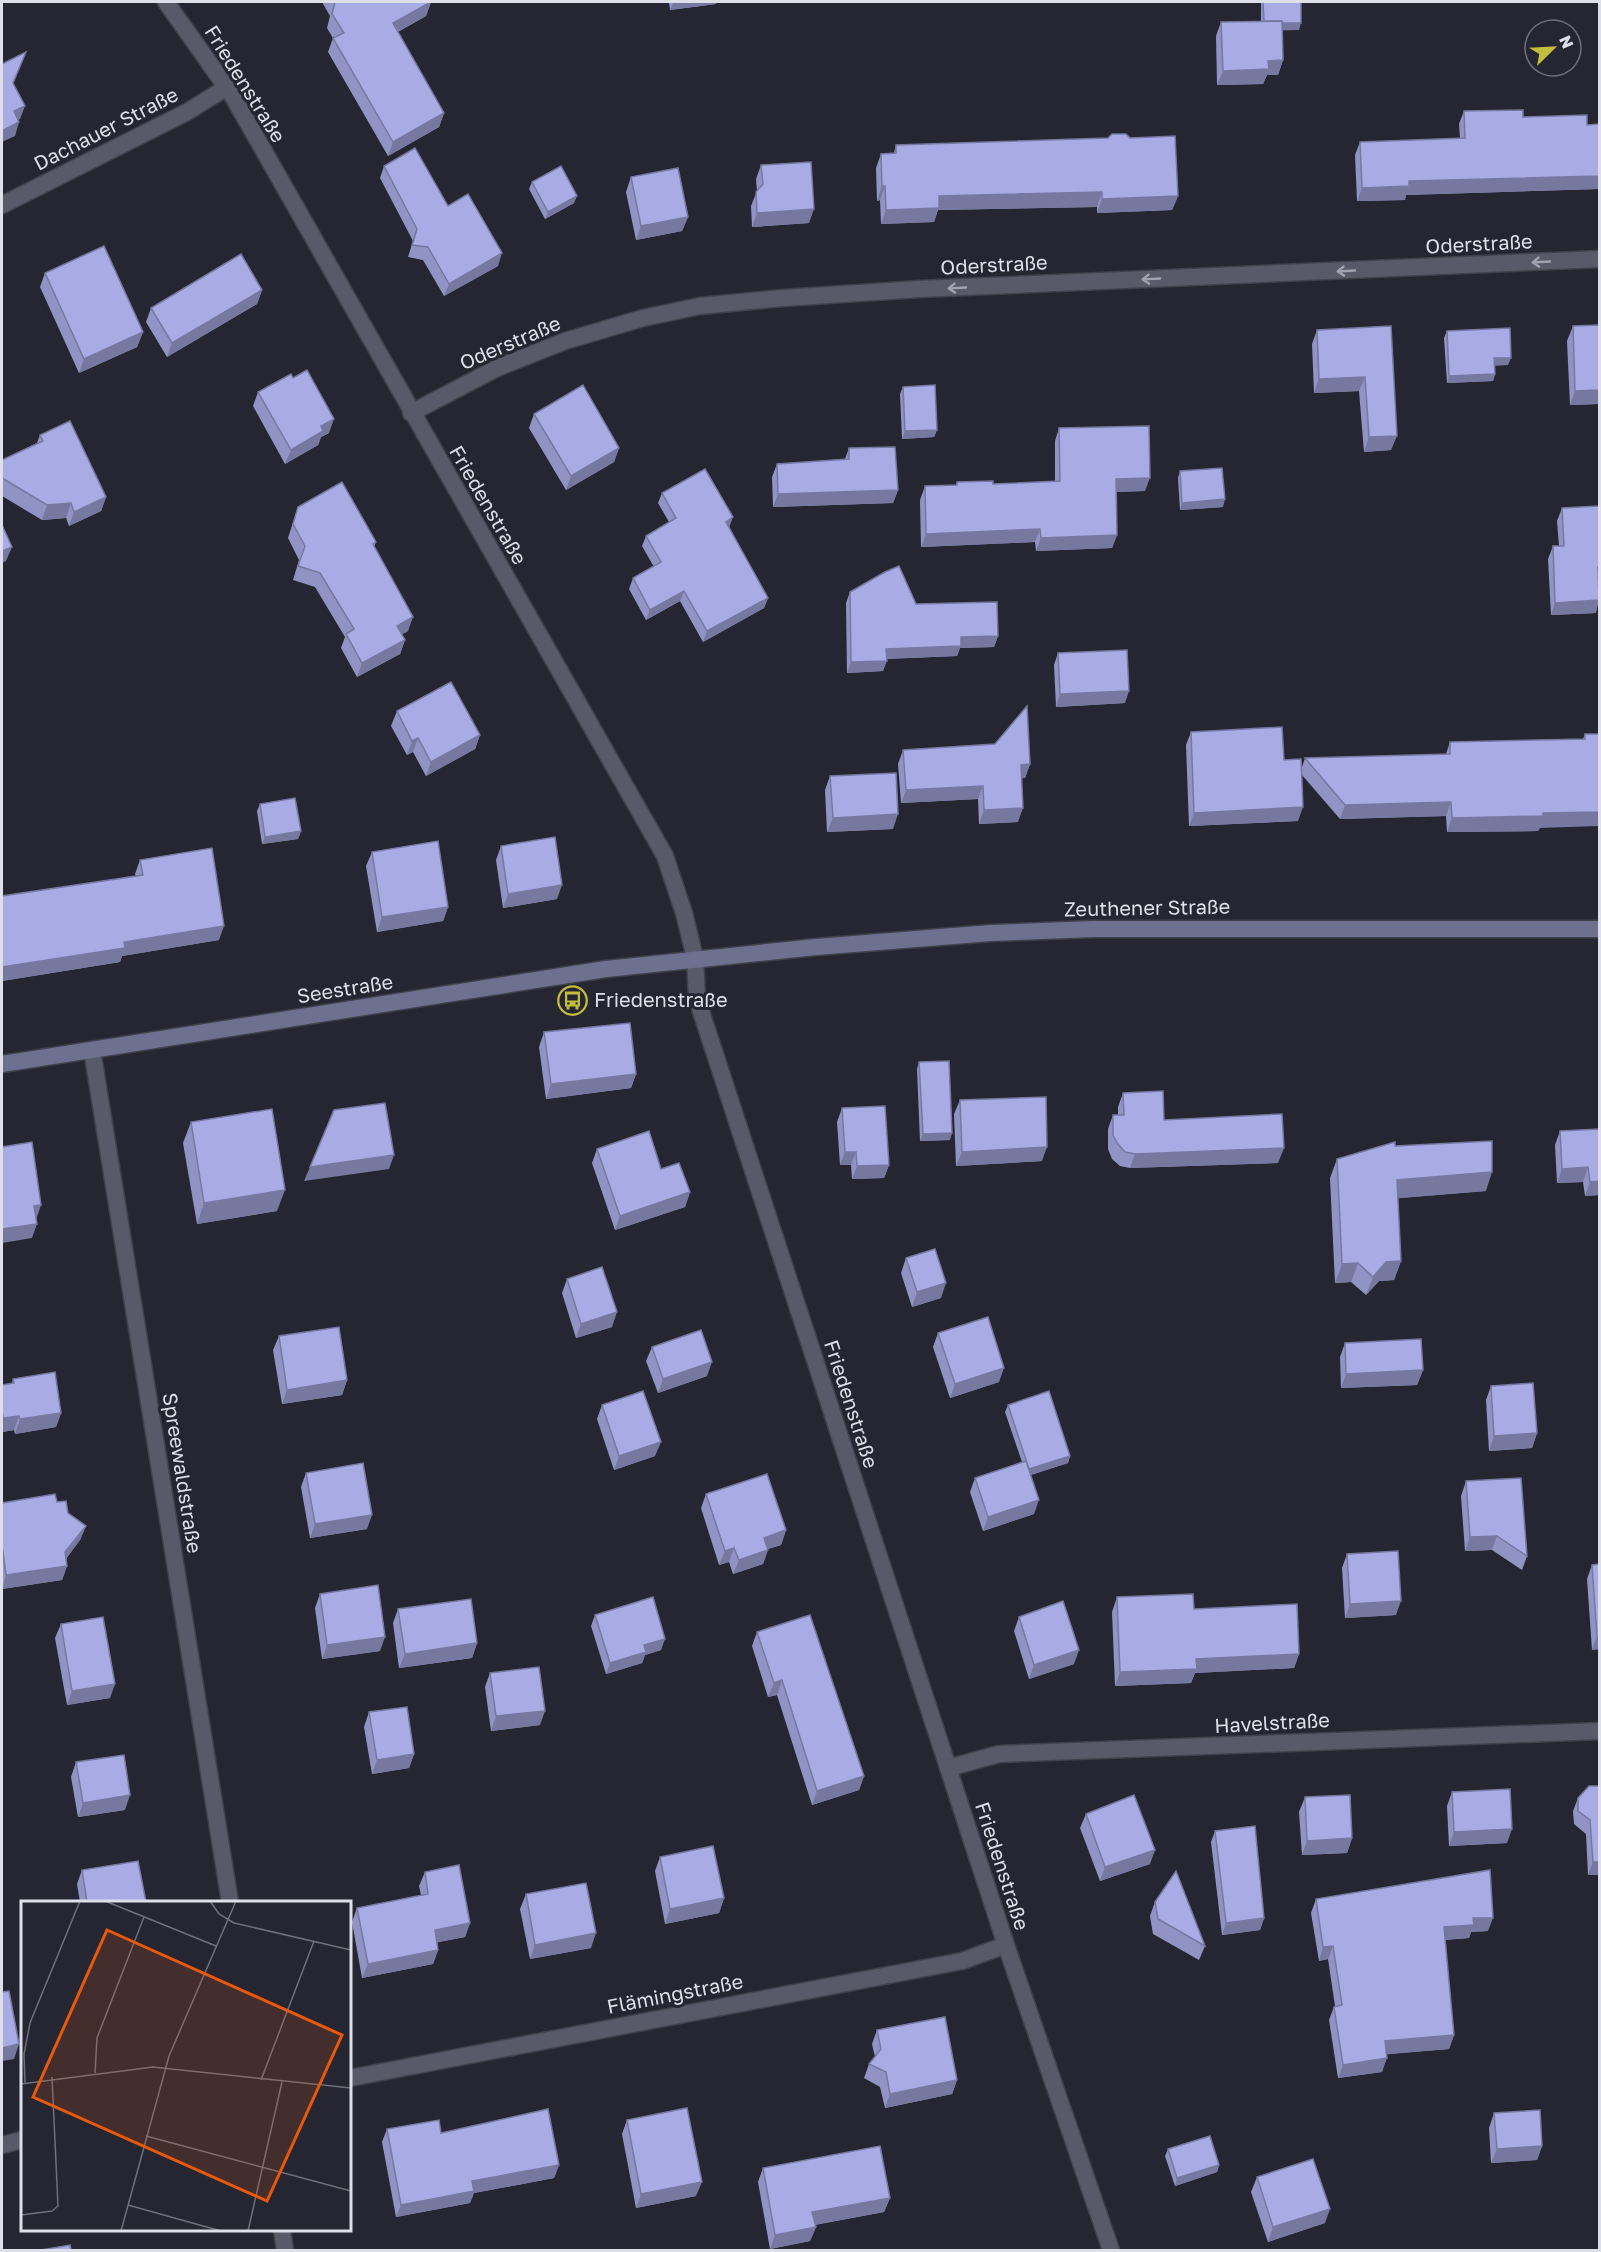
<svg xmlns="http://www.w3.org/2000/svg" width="1601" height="2252" font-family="'Golos Text',sans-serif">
<rect width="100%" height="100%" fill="#262633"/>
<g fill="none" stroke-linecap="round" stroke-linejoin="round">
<defs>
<g id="minor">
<path d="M 2,205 L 187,112 L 227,87"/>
<path d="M 411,413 L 497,368 L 565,341 L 643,318 L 700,306 L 783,298 L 919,289 L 1600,259"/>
<path d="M 695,958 L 697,999 L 1006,1945 L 1111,2250"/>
<path d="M 92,1050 L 230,1902"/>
<path d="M 948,1768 L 999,1754 L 1600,1731"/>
<path d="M 350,2078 L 962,1961 L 1006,1945"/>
<path d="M 2,2145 L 22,2140"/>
<path d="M 282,2230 L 285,2250"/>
</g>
<path id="tertiary" d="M 166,2 L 232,95 L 665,856 L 684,913 L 695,958"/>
<path id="secondary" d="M 2,1064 L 606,969 L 816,947 L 991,933 L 1093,929 L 1600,929"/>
</defs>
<!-- minor casing -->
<use href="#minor" stroke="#41414c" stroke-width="19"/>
<!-- tertiary casing -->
<use href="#tertiary" stroke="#41414c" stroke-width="19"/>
<!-- secondary casing -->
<use href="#secondary" stroke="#41414c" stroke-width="19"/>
<!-- minor -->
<use href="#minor" stroke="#595a69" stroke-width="16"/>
<!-- tertiary -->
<use href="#tertiary" stroke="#595a69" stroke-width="16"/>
<!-- secondary -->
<use href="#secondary" stroke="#6e7090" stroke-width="16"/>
</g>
<!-- wall -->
<g fill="#9193c4">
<path d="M 322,2 L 431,2 L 426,16 L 398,32 L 444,113 L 439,127 L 388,156 L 328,52 L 333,38 L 327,28 L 330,16 Z"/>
<path d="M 669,2 L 717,2 L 716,4 L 670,10 Z"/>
<path d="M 1261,2 L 1301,2 L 1299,30 L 1283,30 L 1283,60 L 1278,75 L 1267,75 L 1263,84 L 1217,85 L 1216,36 L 1221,22 L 1261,21 Z"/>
<path d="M 1464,111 L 1587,125 L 1599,124 L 1599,189 L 1406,195 L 1405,200 L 1357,201 L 1355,155 L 1360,142 L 1460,138 L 1459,124 Z"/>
<path d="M 896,145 L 1178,196 L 1172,210 L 1097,213 L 1097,207 L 938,210 L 934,222 L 881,224 L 880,200 L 877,201 L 876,168 L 881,154 L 894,153 Z"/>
<path d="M 761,165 L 809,223 L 752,227 L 751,206 L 757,191 L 756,179 Z"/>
<path d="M 384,166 L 448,206 L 498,266 L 444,296 L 423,260 L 408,257 L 413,241 L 380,178 Z"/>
<path d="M 631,177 L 688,217 L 682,231 L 636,240 L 626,192 Z"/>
<path d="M 532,182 L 574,203 L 545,219 L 529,189 Z"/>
<path d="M 45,273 L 143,332 L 137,347 L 79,373 L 40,287 Z"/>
<path d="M 262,290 L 257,304 L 167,357 L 146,322 L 151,308 Z"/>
<path d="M 1599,325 L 1599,404 L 1570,405 L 1567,341 L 1573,326 Z"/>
<path d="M 1391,326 L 1391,450 L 1364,452 L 1359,391 L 1314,393 L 1312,344 L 1317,330 Z"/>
<path d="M 1447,331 L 1508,365 L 1495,365 L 1495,374 L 1493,381 L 1447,383 L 1444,338 Z"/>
<path d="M 293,378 L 329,433 L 321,437 L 318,445 L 285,464 L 253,406 L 258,392 Z"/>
<path d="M 903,387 L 937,430 L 934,437 L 902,439 L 900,394 Z"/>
<path d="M 534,414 L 619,448 L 614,462 L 566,490 L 529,428 Z"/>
<path d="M 1059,428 L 1145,491 L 1116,492 L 1117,535 L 1112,548 L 1036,551 L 1035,542 L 921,547 L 920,500 L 925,486 L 956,485 L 957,482 L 993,484 L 1055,481 L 1055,441 Z"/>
<path d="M 40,435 L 106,497 L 101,511 L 69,526 L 66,518 L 42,520 L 2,496 L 2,460 L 37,443 Z"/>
<path d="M 849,448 L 898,490 L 893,503 L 773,507 L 772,477 L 777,464 L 845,459 Z"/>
<path d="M 1180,471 L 1223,507 L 1180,510 L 1178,478 Z"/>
<path d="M 662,493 L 729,528 L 768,598 L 764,608 L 703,642 L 680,601 L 646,620 L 629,589 L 633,578 L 654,567 L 642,546 L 646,536 L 669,522 L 658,503 Z"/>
<path d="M 298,507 L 376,542 L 374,547 L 408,631 L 402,634 L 405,640 L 400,654 L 357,677 L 341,648 L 345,637 L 315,587 L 293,580 L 299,560 L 288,538 Z"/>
<path d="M 1562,508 L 1599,579 L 1596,613 L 1551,615 L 1548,559 L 1553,546 L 1559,546 L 1557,521 Z"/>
<path d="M 850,592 L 916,604 L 998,636 L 994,647 L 960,648 L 957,656 L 886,659 L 883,671 L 847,673 L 846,603 Z"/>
<path d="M 1058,653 L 1125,703 L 1056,707 L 1054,665 Z"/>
<path d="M 397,711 L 480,735 L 475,749 L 426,776 L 413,752 L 407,755 L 391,726 Z"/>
<path d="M 1191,732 L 1284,760 L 1302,767 L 1305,758 L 1446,754 L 1450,742 L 1583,739 L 1585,734 L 1599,734 L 1538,831 L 1447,832 L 1446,816 L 1340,819 L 1302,775 L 1298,821 L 1189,826 L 1186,745 Z"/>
<path d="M 903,750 L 1030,764 L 1025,778 L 1022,778 L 1018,822 L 979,824 L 978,799 L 901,803 L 898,764 Z"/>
<path d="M 830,776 L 893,829 L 827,832 L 825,790 Z"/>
<path d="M 260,804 L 301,831 L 298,839 L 262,844 L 257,811 Z"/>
<path d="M 501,846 L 557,899 L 503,908 L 496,860 Z"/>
<path d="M 372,852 L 448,907 L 443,921 L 377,932 L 366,866 Z"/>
<path d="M 140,860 L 219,940 L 122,956 L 120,962 L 2,981 L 2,896 L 136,876 L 135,874 Z"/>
<path d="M 544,1032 L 636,1074 L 631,1088 L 546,1099 L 539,1047 Z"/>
<path d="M 919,1062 L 950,1140 L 920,1141 L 917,1069 Z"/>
<path d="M 1123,1093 L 1164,1120 L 1278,1163 L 1130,1168 L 1120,1166 L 1112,1159 L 1108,1149 L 1108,1129 L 1113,1115 L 1118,1115 L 1118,1107 Z"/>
<path d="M 960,1100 L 1042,1161 L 956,1166 L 954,1114 Z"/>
<path d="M 842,1108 L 889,1165 L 884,1178 L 852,1179 L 851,1165 L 840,1165 L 837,1122 Z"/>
<path d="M 191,1122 L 277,1211 L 197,1224 L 183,1143 Z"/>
<path d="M 1599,1129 L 1599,1195 L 1585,1196 L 1583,1182 L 1557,1183 L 1555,1145 L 1560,1131 Z"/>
<path d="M 1395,1146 L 1486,1191 L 1398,1198 L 1401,1261 L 1394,1280 L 1379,1281 L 1366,1295 L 1351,1282 L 1335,1283 L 1330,1178 L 1337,1159 Z"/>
<path d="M 597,1149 L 661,1169 L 690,1192 L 685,1207 L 615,1230 L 592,1163 Z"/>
<path d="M 906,1258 L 941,1298 L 912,1307 L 901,1273 Z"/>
<path d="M 567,1279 L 612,1327 L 576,1338 L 562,1293 Z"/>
<path d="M 938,1333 L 999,1382 L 950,1398 L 933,1347 Z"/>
<path d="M 279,1336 L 347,1380 L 342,1395 L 282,1404 L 273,1350 Z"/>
<path d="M 1345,1343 L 1423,1370 L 1417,1385 L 1341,1388 L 1340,1357 Z"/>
<path d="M 652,1347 L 707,1376 L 658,1393 L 646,1361 Z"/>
<path d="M 13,1379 L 61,1413 L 56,1427 L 15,1434 L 14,1430 L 2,1432 L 2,1385 L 12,1383 Z"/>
<path d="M 1491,1386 L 1537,1433 L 1532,1448 L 1489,1451 L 1486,1400 Z"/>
<path d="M 602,1405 L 655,1456 L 614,1470 L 597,1419 Z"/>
<path d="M 1008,1405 L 1070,1456 L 1068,1463 L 1031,1475 L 1034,1514 L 983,1531 L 970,1492 L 975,1478 L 1022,1462 L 1005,1412 Z"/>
<path d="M 306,1473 L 367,1529 L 310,1538 L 301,1487 Z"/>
<path d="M 1466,1481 L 1527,1556 L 1522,1570 L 1492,1550 L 1465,1551 L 1461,1496 Z"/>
<path d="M 706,1494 L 786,1530 L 781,1545 L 768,1549 L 763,1564 L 733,1574 L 729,1562 L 719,1565 L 701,1508 Z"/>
<path d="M 57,1502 L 68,1513 L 86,1526 L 80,1540 L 66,1559 L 67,1566 L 62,1580 L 2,1589 L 2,1503 Z"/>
<path d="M 1347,1554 L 1396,1615 L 1345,1618 L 1342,1568 Z"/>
<path d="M 1592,1565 L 1599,1649 L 1592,1650 L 1587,1579 Z"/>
<path d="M 320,1594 L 380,1651 L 322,1659 L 315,1608 Z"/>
<path d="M 1117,1597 L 1194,1609 L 1299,1654 L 1294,1668 L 1195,1673 L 1191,1683 L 1115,1686 L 1112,1612 Z"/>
<path d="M 398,1609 L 477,1643 L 472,1658 L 399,1668 L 393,1623 Z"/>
<path d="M 595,1615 L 661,1650 L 645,1655 L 642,1663 L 606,1674 L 591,1626 Z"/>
<path d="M 1019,1617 L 1074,1664 L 1029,1679 L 1014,1631 Z"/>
<path d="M 61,1624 L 110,1698 L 67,1705 L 55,1638 Z"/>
<path d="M 757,1632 L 864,1776 L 859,1790 L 812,1805 L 777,1695 L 768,1697 L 752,1646 Z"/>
<path d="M 490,1673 L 540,1725 L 491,1731 L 485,1687 Z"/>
<path d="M 369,1712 L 414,1754 L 409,1768 L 372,1774 L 364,1727 Z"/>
<path d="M 76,1762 L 125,1810 L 78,1817 L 71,1777 Z"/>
<path d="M 1599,1786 L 1599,1875 L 1588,1875 L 1586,1834 L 1574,1824 L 1573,1811 L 1578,1798 Z"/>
<path d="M 1452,1792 L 1507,1843 L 1449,1846 L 1447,1806 Z"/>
<path d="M 1305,1797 L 1352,1838 L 1347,1853 L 1302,1855 L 1299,1812 Z"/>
<path d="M 1086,1814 L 1150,1864 L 1100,1881 L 1080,1828 Z"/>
<path d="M 1215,1831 L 1264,1918 L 1260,1930 L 1222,1935 L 1211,1842 Z"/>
<path d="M 660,1857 L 724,1898 L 719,1913 L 665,1924 L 655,1871 Z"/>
<path d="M 82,1870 L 146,1902 L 80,1902 L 77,1884 Z"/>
<path d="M 425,1872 L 470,1923 L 465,1937 L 437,1942 L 438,1950 L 433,1964 L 362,1978 L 352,1922 L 357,1908 L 421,1895 L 419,1886 Z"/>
<path d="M 526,1894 L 591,1948 L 530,1959 L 520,1909 Z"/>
<path d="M 1316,1899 L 1488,1931 L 1471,1932 L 1469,1938 L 1445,1940 L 1454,2035 L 1449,2049 L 1387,2054 L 1382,2072 L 1338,2078 L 1329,2020 L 1334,2007 L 1335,2006 L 1328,1959 L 1319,1961 L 1311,1913 Z"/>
<path d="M 1155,1902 L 1205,1946 L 1199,1960 L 1153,1934 L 1150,1916 Z"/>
<path d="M 877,2030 L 957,2080 L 952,2094 L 885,2108 L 880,2087 L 864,2078 L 869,2064 L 875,2057 L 872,2044 Z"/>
<path d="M 1494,2113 L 1542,2146 L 1537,2160 L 1491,2163 L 1489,2128 Z"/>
<path d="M 627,2120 L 696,2196 L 636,2208 L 622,2134 Z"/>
<path d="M 387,2129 L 559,2165 L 554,2178 L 474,2193 L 470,2203 L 396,2217 L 382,2142 Z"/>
<path d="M 1168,2149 L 1219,2165 L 1217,2172 L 1175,2186 L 1165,2156 Z"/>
<path d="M 763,2168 L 890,2198 L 884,2212 L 815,2225 L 816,2227 L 810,2241 L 770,2249 L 758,2182 Z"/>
<path d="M 1257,2177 L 1325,2223 L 1268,2242 L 1251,2192 Z"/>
</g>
<!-- shaded-wall -->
<g fill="#7678a0">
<path d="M 431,2 L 426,16 L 388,37 L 393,23 Z"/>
<path d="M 684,2 L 717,2 L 716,4 L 670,10 L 673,3 Z"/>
<path d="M 1301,23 L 1299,30 L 1262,31 L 1264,24 Z"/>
<path d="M 1283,60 L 1278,75 L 1267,75 L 1263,84 L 1217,85 L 1223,71 L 1268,61 Z"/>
<path d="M 25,106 L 20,119 L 9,125 L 14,111 Z"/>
<path d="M 444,113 L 439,127 L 388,156 L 393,142 Z"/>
<path d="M 19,122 L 15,136 L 2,142 L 2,131 Z"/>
<path d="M 1599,176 L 1599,189 L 1406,195 L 1405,200 L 1357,201 L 1362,188 L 1409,181 Z"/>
<path d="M 882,186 L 885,186 L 880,200 L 877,201 Z"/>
<path d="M 1102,192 L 1097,207 L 938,210 L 934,222 L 881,224 L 886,210 L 939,196 Z"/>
<path d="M 577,196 L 574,203 L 545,219 L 548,212 Z"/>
<path d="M 1178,196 L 1172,210 L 1097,213 L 1102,199 Z"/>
<path d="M 814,209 L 809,223 L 752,227 L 757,213 Z"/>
<path d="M 688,217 L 682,231 L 636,240 L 641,226 Z"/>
<path d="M 502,253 L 498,266 L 444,296 L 449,284 Z"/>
<path d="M 262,290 L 257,304 L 167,357 L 172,343 Z"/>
<path d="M 143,332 L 137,347 L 79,373 L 84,359 Z"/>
<path d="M 1494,358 L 1511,358 L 1508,365 L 1492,366 Z"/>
<path d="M 1495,374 L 1493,381 L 1447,383 L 1449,376 Z"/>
<path d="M 1365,377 L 1359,391 L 1314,393 L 1319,379 Z"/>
<path d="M 1599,390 L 1599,404 L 1570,405 L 1575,391 Z"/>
<path d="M 334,419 L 329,433 L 321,437 L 318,445 L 285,464 L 291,450 L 321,426 Z"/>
<path d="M 937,430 L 934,437 L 902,439 L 905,431 Z"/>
<path d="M 1397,436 L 1391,450 L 1364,452 L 1369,437 Z"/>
<path d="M 619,448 L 614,462 L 566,490 L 571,476 Z"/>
<path d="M 1150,478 L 1145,491 L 1111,492 L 1116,479 Z"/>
<path d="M 898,490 L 893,503 L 773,507 L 778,494 Z"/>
<path d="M 106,497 L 101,511 L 69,526 L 74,512 Z"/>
<path d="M 1225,499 L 1223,507 L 1180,510 L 1182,503 Z"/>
<path d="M 71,503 L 66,518 L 42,520 L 47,505 Z"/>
<path d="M 733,517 L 729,528 L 726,522 Z"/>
<path d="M 1040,529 L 1035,542 L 921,547 L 926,534 Z"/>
<path d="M 1117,535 L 1112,548 L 1036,551 L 1041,538 Z"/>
<path d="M 12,547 L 6,561 L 2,563 L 2,551 Z"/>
<path d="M 684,591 L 680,601 L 646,620 L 650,610 Z"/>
<path d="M 768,598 L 764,608 L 703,642 L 707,631 Z"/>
<path d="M 1599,600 L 1596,613 L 1551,615 L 1555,603 Z"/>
<path d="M 413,617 L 408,631 L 392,640 L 397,626 Z"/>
<path d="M 998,636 L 994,647 L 960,648 L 957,656 L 882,659 L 886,649 L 961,637 Z"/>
<path d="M 405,640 L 400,654 L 357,677 L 362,663 Z"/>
<path d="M 887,661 L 883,671 L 847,673 L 851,662 Z"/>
<path d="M 1129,691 L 1125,703 L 1056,707 L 1060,694 Z"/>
<path d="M 480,735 L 475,749 L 426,776 L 431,762 Z"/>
<path d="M 418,738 L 413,752 L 407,755 L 412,741 Z"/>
<path d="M 1030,764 L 1025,778 L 1016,779 L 1021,765 Z"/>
<path d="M 983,786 L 978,799 L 901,803 L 906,790 Z"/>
<path d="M 1451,802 L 1446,816 L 1340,819 L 1345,805 Z"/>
<path d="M 1303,807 L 1298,821 L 1189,826 L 1194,813 Z"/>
<path d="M 1023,808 L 1018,822 L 979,824 L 984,810 Z"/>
<path d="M 1599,812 L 1599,826 L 1539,828 L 1538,831 L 1447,832 L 1452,818 L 1543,813 Z"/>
<path d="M 898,814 L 893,829 L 827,832 L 833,818 Z"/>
<path d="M 301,831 L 298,839 L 262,844 L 265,837 Z"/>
<path d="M 562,885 L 557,899 L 503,908 L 508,894 Z"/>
<path d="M 448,907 L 443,921 L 377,932 L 382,917 Z"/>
<path d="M 224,926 L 219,940 L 122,956 L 120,962 L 2,981 L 2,967 L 124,942 Z"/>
<path d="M 636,1074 L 631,1088 L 546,1099 L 551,1084 Z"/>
<path d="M 952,1133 L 950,1140 L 920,1141 L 923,1134 Z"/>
<path d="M 1047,1147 L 1042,1161 L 956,1166 L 962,1152 Z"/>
<path d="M 1284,1148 L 1278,1163 L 1130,1168 L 1135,1154 Z"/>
<path d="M 845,1152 L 856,1152 L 851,1165 L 840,1165 Z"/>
<path d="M 394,1155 L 389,1169 L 304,1181 L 310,1167 Z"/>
<path d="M 889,1165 L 884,1178 L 852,1179 L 857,1166 Z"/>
<path d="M 1588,1167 L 1583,1182 L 1557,1183 L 1562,1169 Z"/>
<path d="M 1492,1172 L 1486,1191 L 1390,1199 L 1397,1180 Z"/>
<path d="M 1599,1181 L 1599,1195 L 1585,1196 L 1590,1182 Z"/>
<path d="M 285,1190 L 277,1211 L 197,1224 L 204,1203 Z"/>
<path d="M 690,1192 L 685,1207 L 615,1230 L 620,1216 Z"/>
<path d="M 41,1205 L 36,1220 L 34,1206 Z"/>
<path d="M 37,1224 L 32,1238 L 2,1243 L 2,1229 Z"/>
<path d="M 1401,1261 L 1394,1280 L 1379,1281 L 1366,1295 L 1373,1277 L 1386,1262 Z"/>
<path d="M 1358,1263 L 1351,1282 L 1335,1283 L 1342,1264 Z"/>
<path d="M 946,1283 L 941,1298 L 912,1307 L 917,1292 Z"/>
<path d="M 617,1312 L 612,1327 L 576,1338 L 581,1324 Z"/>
<path d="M 712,1362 L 707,1376 L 658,1393 L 663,1379 Z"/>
<path d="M 1004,1368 L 999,1382 L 950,1398 L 955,1384 Z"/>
<path d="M 1423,1370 L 1417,1385 L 1341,1388 L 1346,1374 Z"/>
<path d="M 347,1380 L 342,1395 L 282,1404 L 287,1390 Z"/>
<path d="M 61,1413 L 56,1427 L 15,1434 L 20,1419 Z"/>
<path d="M 19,1416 L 14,1430 L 2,1432 L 2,1422 L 3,1418 Z"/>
<path d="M 1537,1433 L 1532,1448 L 1489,1451 L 1494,1436 Z"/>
<path d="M 661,1442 L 655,1456 L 614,1470 L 619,1456 Z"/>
<path d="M 1070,1456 L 1068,1463 L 1026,1476 L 1029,1469 Z"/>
<path d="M 1039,1500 L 1034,1514 L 983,1531 L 988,1517 Z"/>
<path d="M 372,1515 L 367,1529 L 310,1538 L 315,1524 Z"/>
<path d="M 86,1526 L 80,1540 L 60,1566 L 65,1552 Z"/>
<path d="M 786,1530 L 781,1545 L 759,1552 L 764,1538 Z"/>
<path d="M 1497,1536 L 1492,1550 L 1465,1551 L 1470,1537 Z"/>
<path d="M 734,1548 L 729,1562 L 719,1565 L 725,1551 Z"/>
<path d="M 768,1550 L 763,1564 L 733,1574 L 739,1560 Z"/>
<path d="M 67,1566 L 62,1580 L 2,1589 L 6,1575 Z"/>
<path d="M 1401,1601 L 1396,1615 L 1345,1618 L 1350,1604 Z"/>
<path d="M 1597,1636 L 1599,1636 L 1599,1649 L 1592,1650 Z"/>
<path d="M 385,1637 L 380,1651 L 322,1659 L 327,1645 Z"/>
<path d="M 665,1639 L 661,1650 L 645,1655 L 642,1663 L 606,1674 L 610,1663 L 644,1645 Z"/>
<path d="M 477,1643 L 472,1658 L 399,1668 L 405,1654 Z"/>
<path d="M 1079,1650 L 1074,1664 L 1029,1679 L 1034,1665 Z"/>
<path d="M 1299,1654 L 1294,1668 L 1195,1673 L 1191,1683 L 1115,1686 L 1120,1672 L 1196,1659 Z"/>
<path d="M 782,1680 L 777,1695 L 768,1697 L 774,1683 Z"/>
<path d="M 115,1684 L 110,1698 L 67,1705 L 72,1691 Z"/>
<path d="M 545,1711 L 540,1725 L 491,1731 L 496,1716 Z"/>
<path d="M 414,1754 L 409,1768 L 372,1774 L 377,1760 Z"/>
<path d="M 864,1776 L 859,1790 L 812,1805 L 817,1791 Z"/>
<path d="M 130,1795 L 125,1810 L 78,1817 L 83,1803 Z"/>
<path d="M 1512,1829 L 1507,1843 L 1449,1846 L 1454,1832 Z"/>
<path d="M 1352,1838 L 1347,1853 L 1302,1855 L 1307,1841 Z"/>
<path d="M 1155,1850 L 1150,1864 L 1100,1881 L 1105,1867 Z"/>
<path d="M 1593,1862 L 1599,1862 L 1599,1875 L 1588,1875 Z"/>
<path d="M 724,1898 L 719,1913 L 665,1924 L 670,1909 Z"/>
<path d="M 1264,1918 L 1260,1930 L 1222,1935 L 1226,1923 Z"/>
<path d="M 1473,1918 L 1493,1918 L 1488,1931 L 1471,1932 L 1469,1938 L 1439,1940 L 1444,1927 Z"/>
<path d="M 470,1923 L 465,1937 L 430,1944 L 435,1930 Z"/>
<path d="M 596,1933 L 591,1948 L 530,1959 L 535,1945 Z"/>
<path d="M 1333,1946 L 1328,1959 L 1319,1961 L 1323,1947 Z"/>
<path d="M 438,1950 L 433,1964 L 362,1978 L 368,1964 Z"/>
<path d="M 1454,2035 L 1449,2049 L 1380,2055 L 1385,2041 Z"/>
<path d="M 19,2044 L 14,2059 L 2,2061 L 2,2048 Z"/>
<path d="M 1387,2058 L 1382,2072 L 1338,2078 L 1343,2065 Z"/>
<path d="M 957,2080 L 952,2094 L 885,2108 L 890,2094 Z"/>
<path d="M 1542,2146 L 1537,2160 L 1491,2163 L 1497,2149 Z"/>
<path d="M 559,2165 L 554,2178 L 474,2193 L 470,2203 L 396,2217 L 401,2205 L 472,2181 Z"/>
<path d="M 1219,2165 L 1217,2172 L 1175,2186 L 1177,2178 Z"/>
<path d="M 702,2182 L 696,2196 L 636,2208 L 641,2194 Z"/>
<path d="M 890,2198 L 884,2212 L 807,2226 L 812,2212 Z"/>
<path d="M 1330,2209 L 1325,2223 L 1268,2242 L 1273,2227 Z"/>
<path d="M 816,2227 L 810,2241 L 770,2249 L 775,2235 Z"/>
</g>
<!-- building -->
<g fill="#a9abe4" stroke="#7678a0" stroke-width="1.5">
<path d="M 335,2 L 431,2 L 393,23 L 444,113 L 393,142 L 333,38 L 344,33 L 332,14 Z"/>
<path d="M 1263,2 L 1301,2 L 1301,23 L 1283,23 L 1282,21 L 1264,21 Z"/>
<path d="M 1282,21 L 1283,60 L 1268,61 L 1269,69 L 1223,71 L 1221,22 Z"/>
<path d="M 26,52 L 13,83 L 25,106 L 14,111 L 19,122 L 2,131 L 2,64 Z"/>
<path d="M 1523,110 L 1523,117 L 1587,115 L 1587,125 L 1599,124 L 1599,176 L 1409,181 L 1409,186 L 1362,188 L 1360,142 L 1465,138 L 1464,111 Z"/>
<path d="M 1112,134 L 1126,134 L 1130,138 L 1175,136 L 1178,196 L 1102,199 L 1102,192 L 939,196 L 939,208 L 886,210 L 885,186 L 882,186 L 881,154 L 896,153 L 896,145 L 1108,138 Z"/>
<path d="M 415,148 L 448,206 L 468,194 L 502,253 L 449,284 L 428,247 L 412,245 L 417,229 L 384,166 Z"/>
<path d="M 811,162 L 814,209 L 757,213 L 756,192 L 763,184 L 761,165 Z"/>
<path d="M 561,166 L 577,196 L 548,212 L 532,182 Z"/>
<path d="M 678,168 L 688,217 L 641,226 L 631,177 Z"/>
<path d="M 104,246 L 143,332 L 84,359 L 45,273 Z"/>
<path d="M 241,254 L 262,290 L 172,343 L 151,308 Z"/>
<path d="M 1599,325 L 1599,390 L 1575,391 L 1573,326 Z"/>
<path d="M 1391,326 L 1397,436 L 1369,437 L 1365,377 L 1319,379 L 1317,330 Z"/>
<path d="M 1510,328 L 1511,358 L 1494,358 L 1495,374 L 1449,376 L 1447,331 Z"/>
<path d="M 307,370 L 334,419 L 321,426 L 323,431 L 291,450 L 258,392 L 291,374 L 293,378 Z"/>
<path d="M 583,385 L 619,448 L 571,476 L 534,414 Z"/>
<path d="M 935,385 L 937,430 L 905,431 L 903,387 Z"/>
<path d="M 70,421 L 106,497 L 74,512 L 71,503 L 47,505 L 2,478 L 2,460 L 43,441 L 40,435 Z"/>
<path d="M 1149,426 L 1150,478 L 1116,479 L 1117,535 L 1041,538 L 1040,529 L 926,534 L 925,486 L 957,485 L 957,482 L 993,481 L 993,484 L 1060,481 L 1059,428 Z"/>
<path d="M 895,447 L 898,490 L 778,494 L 777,464 L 849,459 L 849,448 Z"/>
<path d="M 1222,468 L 1225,499 L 1182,503 L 1180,471 Z"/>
<path d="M 705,469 L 733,517 L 726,522 L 768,598 L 707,631 L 684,591 L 650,610 L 633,578 L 661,562 L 646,536 L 676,518 L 662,493 Z"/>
<path d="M 342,482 L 376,542 L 373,544 L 413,617 L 397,626 L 405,640 L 362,663 L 346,634 L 354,629 L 320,573 L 298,566 L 305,546 L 293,524 L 298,507 Z"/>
<path d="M 1599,506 L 1599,567 L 1598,567 L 1599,600 L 1555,603 L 1553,546 L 1564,546 L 1562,508 Z"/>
<path d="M 2,525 L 12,547 L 2,551 Z"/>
<path d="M 899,566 L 916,604 L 997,602 L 998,636 L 961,637 L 961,646 L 886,649 L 887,661 L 851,662 L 850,592 L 885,572 Z"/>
<path d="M 1127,650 L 1129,691 L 1060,694 L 1058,653 Z"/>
<path d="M 451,682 L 480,735 L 431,762 L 418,738 L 412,741 L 397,711 Z"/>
<path d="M 1027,706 L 1030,764 L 1021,765 L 1023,808 L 984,810 L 983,786 L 906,790 L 903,750 L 995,744 Z"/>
<path d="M 1282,727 L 1284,760 L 1301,759 L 1303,807 L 1194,813 L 1191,732 Z"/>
<path d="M 1585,734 L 1599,734 L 1599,812 L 1543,813 L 1543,816 L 1452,818 L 1451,802 L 1345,805 L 1305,758 L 1450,754 L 1450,742 L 1585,739 Z"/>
<path d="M 896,773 L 898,814 L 833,818 L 830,776 Z"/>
<path d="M 295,798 L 301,831 L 265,837 L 260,804 Z"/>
<path d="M 555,837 L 562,885 L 508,894 L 501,846 Z"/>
<path d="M 438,841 L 448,907 L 382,917 L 372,852 Z"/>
<path d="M 212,848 L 224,926 L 124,942 L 125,948 L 2,967 L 2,896 L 143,875 L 140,860 Z"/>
<path d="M 630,1023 L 636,1074 L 551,1084 L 544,1032 Z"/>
<path d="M 949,1061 L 952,1133 L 923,1134 L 919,1062 Z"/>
<path d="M 1163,1091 L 1164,1120 L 1282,1114 L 1284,1148 L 1135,1154 L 1125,1152 L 1118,1144 L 1113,1135 L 1113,1115 L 1124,1115 L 1123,1093 Z"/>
<path d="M 1046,1097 L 1047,1147 L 962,1152 L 960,1100 Z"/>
<path d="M 385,1103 L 394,1155 L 310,1167 L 334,1110 Z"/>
<path d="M 885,1106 L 889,1165 L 857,1166 L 856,1152 L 845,1152 L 842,1108 Z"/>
<path d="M 272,1109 L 285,1190 L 204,1203 L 191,1122 Z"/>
<path d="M 1599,1129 L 1599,1181 L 1590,1182 L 1588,1167 L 1562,1169 L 1560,1131 Z"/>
<path d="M 649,1131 L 661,1169 L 679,1163 L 690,1192 L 620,1216 L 597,1149 Z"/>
<path d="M 1492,1141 L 1492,1172 L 1397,1180 L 1401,1261 L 1386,1262 L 1373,1277 L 1358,1263 L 1342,1264 L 1337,1159 L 1395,1142 L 1395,1146 Z"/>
<path d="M 32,1142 L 41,1205 L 34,1206 L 37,1224 L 2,1229 L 2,1147 Z"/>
<path d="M 935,1249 L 946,1283 L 917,1292 L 906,1258 Z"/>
<path d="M 602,1267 L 617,1312 L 581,1324 L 567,1279 Z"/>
<path d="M 988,1317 L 1004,1368 L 955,1384 L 938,1333 Z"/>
<path d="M 339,1327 L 347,1380 L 287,1390 L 279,1336 Z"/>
<path d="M 701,1330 L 712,1362 L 663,1379 L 652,1347 Z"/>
<path d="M 1421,1339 L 1423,1370 L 1346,1374 L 1345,1343 Z"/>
<path d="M 55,1372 L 61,1413 L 20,1419 L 19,1416 L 3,1418 L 2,1409 L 2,1385 L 14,1383 L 13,1379 Z"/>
<path d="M 1533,1383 L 1537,1433 L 1494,1436 L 1491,1386 Z"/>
<path d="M 643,1391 L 661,1442 L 619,1456 L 602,1405 Z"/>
<path d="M 1049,1391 L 1070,1456 L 1029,1469 L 1008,1405 Z"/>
<path d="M 1026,1461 L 1039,1500 L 988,1517 L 975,1478 Z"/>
<path d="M 363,1463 L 372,1515 L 315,1524 L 306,1473 Z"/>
<path d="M 767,1474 L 786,1530 L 764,1538 L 768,1550 L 739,1560 L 734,1548 L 725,1551 L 706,1494 Z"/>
<path d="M 1521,1478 L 1527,1556 L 1497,1536 L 1470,1537 L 1466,1481 Z"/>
<path d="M 55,1494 L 57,1502 L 66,1501 L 68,1513 L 86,1526 L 65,1552 L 67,1566 L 6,1575 L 2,1545 L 2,1503 Z"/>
<path d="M 1398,1551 L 1401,1601 L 1350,1604 L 1347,1554 Z"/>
<path d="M 1599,1564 L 1599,1636 L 1597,1636 L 1592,1565 Z"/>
<path d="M 378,1585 L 385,1637 L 327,1645 L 320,1594 Z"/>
<path d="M 1193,1594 L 1194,1609 L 1297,1604 L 1299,1654 L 1196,1659 L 1197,1669 L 1120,1672 L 1117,1597 Z"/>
<path d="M 653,1597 L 665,1639 L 644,1645 L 646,1652 L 610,1663 L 595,1615 Z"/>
<path d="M 471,1599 L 477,1643 L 405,1654 L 398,1609 Z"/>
<path d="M 1063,1601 L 1079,1650 L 1034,1665 L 1019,1617 Z"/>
<path d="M 810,1615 L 864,1776 L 817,1791 L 782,1680 L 774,1683 L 757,1632 Z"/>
<path d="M 103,1617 L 115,1684 L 72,1691 L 61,1624 Z"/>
<path d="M 539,1667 L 545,1711 L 496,1716 L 490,1673 Z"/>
<path d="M 407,1707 L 414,1754 L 377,1760 L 369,1712 Z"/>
<path d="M 124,1755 L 130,1795 L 83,1803 L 76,1762 Z"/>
<path d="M 1589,1786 L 1599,1786 L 1599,1862 L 1593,1862 L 1590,1820 L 1578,1811 L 1578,1798 Z"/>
<path d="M 1510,1789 L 1512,1829 L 1454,1832 L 1452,1792 Z"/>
<path d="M 1134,1795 L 1155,1850 L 1105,1867 L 1086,1814 Z"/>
<path d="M 1350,1795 L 1352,1838 L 1307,1841 L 1305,1797 Z"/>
<path d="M 1255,1826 L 1264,1918 L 1226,1923 L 1215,1831 Z"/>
<path d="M 713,1846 L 724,1898 L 670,1909 L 660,1857 Z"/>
<path d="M 138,1861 L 146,1902 L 87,1902 L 82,1870 Z"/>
<path d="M 459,1865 L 470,1923 L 435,1930 L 438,1950 L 368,1964 L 357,1908 L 428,1894 L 425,1872 Z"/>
<path d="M 1490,1870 L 1493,1918 L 1473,1918 L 1474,1925 L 1444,1927 L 1454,2035 L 1385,2041 L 1387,2058 L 1343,2065 L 1334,2007 L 1342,2005 L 1333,1946 L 1323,1947 L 1316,1899 Z"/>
<path d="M 1176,1871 L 1205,1946 L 1158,1919 L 1155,1902 Z"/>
<path d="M 586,1883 L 596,1933 L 535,1945 L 526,1894 Z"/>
<path d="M 9,1991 L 19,2044 L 2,2048 L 2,1992 Z"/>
<path d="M 945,2017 L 957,2080 L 890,2094 L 886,2072 L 869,2064 L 881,2049 L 877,2030 Z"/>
<path d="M 687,2108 L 702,2182 L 641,2194 L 627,2120 Z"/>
<path d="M 548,2109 L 559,2165 L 472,2181 L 474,2191 L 401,2205 L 387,2129 L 439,2120 L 441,2133 Z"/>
<path d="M 1540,2110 L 1542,2146 L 1497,2149 L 1494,2113 Z"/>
<path d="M 1210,2136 L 1219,2165 L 1177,2178 L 1168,2149 Z"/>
<path d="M 880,2146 L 890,2198 L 812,2212 L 816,2227 L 775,2235 L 763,2168 Z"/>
<path d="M 1313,2159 L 1330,2209 L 1273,2227 L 1257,2177 Z"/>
<path d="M 70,2245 L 71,2250 L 41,2250 Z"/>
</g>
<!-- one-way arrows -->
<defs><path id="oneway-shaft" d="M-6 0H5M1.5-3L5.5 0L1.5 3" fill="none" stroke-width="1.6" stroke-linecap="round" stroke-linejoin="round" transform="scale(1.5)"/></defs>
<g stroke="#a2a3af">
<use href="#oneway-shaft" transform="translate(1541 262) rotate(177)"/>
<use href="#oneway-shaft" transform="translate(1346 271) rotate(177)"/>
<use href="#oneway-shaft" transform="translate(1151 279) rotate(177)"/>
<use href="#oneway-shaft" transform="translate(957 288) rotate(177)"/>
</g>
<!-- icons -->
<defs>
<symbol id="bus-ring" viewBox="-11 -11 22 22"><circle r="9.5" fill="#262633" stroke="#c3bd3e" stroke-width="1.5"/><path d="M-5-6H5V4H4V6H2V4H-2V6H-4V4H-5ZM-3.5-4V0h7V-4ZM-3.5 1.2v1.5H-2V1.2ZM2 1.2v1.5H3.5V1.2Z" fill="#c3bd3e"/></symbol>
</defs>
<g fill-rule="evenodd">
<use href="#bus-ring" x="556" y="984" width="33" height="33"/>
</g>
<g text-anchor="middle" stroke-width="6" stroke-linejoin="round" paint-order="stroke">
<!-- street labels -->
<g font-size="20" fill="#dedfe8" stroke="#262633">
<text transform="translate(245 84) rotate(58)" y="7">Friedenstraße</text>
<text transform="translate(106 129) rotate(-27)" y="7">Dachauer Straße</text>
<text transform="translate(1479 244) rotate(-3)" y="7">Oderstraße</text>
<text transform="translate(994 265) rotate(-3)" y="7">Oderstraße</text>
<text transform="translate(510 343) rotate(-23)" y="7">Oderstraße</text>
<text transform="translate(488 505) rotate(60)" y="7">Friedenstraße</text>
<text transform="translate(1147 908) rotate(-1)" y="7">Zeuthener Straße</text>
<text transform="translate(345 989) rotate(-9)" y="7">Seestraße</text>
<text transform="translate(851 1404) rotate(72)" y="7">Friedenstraße</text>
<text transform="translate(182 1473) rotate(81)" y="7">Spreewaldstraße</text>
<text transform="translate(1272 1723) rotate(-3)" y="7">Havelstraße</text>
<text transform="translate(1002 1866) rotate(72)" y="7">Friedenstraße</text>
<text transform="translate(675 1994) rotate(-11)" y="7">Flämingstraße</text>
</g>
<!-- poi labels -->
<g font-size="20" fill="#dedfe8" stroke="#262633" text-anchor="start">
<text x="594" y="1007">Friedenstraße</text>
</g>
</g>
<!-- overview -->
<g transform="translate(21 1901)">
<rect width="330" height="330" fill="#262633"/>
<path fill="none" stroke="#70707b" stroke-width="1.5" d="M 84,0 L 195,45M 189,0 L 198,13 L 213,22 L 330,49M 74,172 L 76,137 L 123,16M 240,179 L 293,40M 4,182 L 3,153 L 9,122 L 59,0M 0,183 L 132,166 L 330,187M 125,235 L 330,290M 107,304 L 200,330M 0,314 L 31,310 L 37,305 L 31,176M 100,330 L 148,155 L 215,0M 227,330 L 261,181"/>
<path fill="#e8590c" fill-opacity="0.15" stroke="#e8590c" stroke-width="3" d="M 86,29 L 321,134 L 246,300 L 12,196 Z"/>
<rect width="330" height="330" fill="none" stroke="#dedfe8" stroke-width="3"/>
</g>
<!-- border -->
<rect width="1601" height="2252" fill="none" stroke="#dedfe8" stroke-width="6"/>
<!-- north arrow -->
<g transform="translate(1553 48) rotate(66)"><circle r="28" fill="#262633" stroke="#70707b" stroke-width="1.5"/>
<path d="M0-4.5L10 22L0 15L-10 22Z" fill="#c3bd3e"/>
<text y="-9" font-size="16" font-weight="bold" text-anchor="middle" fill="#dedfe8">N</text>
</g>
</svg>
